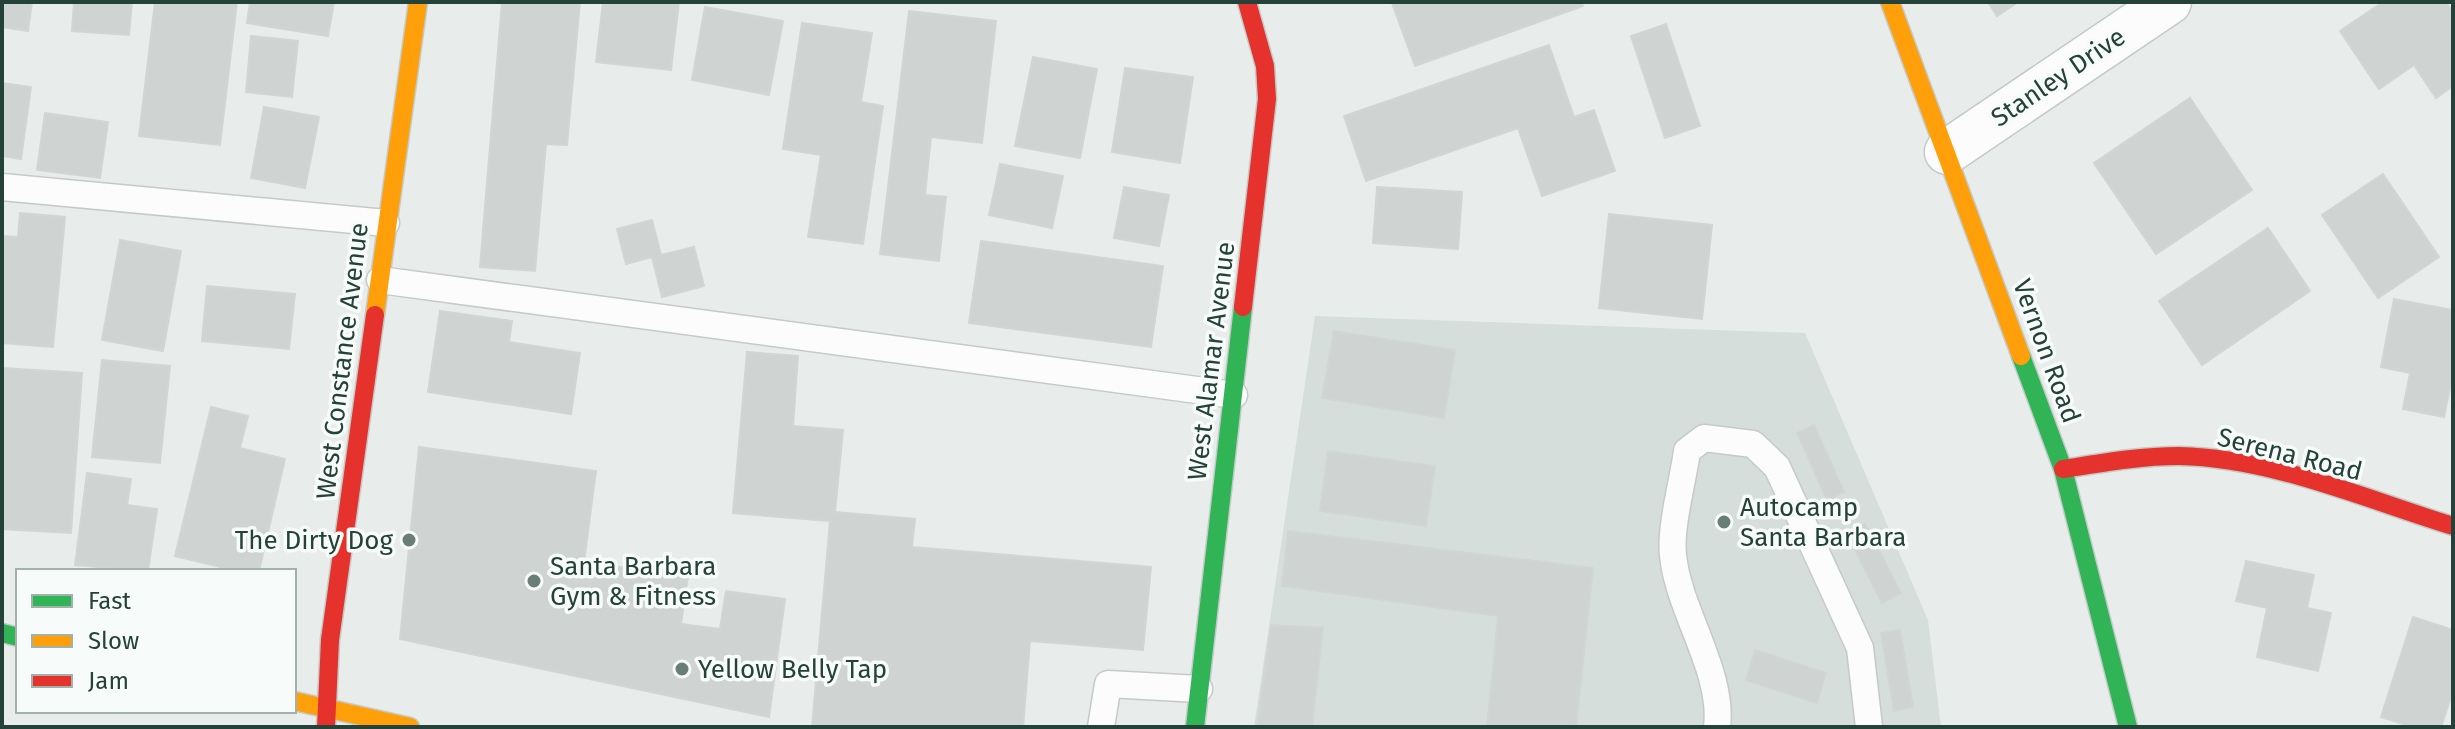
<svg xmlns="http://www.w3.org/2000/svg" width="2455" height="729" font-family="'Fira Sans',sans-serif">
<rect width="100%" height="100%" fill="#e8edeb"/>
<!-- built -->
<path fill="#d6dedb" d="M 1315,316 L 1805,333 L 1928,620 L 1941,727 L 1254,727 Z"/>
<!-- building -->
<g fill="#cfd4d2" stroke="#d1d6d4" stroke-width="2">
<path d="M 2,2 L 32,2 L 28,31 L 2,27 Z"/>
<path d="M 74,2 L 132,2 L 129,35 L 72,31 Z"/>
<path d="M 155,2 L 237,2 L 220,145 L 139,136 Z"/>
<path d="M 250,2 L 334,2 L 328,36 L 247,23 Z"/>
<path d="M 502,2 L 580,2 L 567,145 L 546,144 L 535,271 L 480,267 Z"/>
<path d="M 603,2 L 679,2 L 671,70 L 596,62 Z"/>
<path d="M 1581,2 L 1583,6 L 1415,66 L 1392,3 Z"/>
<path d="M 1988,2 L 2018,2 L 1997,16 Z"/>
<path d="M 2383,2 L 2446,2 L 2453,13 L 2453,86 L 2436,98 L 2414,65 L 2379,89 L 2340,31 Z"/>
<path d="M 705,7 L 783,21 L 769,95 L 692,80 Z"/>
<path d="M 909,11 L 996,21 L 982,143 L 931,137 L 925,195 L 946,197 L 939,261 L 880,254 Z"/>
<path d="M 802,23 L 872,33 L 861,102 L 883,106 L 863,244 L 808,237 L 821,155 L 783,149 Z"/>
<path d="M 1666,24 L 1700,126 L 1665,138 L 1631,36 Z"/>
<path d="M 251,36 L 298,41 L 292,97 L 246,92 Z"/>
<path d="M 1549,45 L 1574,117 L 1594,110 L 1615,171 L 1542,196 L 1518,128 L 1366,181 L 1344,116 Z"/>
<path d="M 1033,57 L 1097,69 L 1080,158 L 1015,146 Z"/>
<path d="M 1125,68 L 1193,77 L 1180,163 L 1112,152 Z"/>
<path d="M 2,83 L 31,87 L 21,159 L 2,156 Z"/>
<path d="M 2190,98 L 2252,190 L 2156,254 L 2094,163 Z"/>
<path d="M 264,107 L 319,117 L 305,188 L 251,178 Z"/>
<path d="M 45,113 L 108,122 L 100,178 L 37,170 Z"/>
<path d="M 1000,164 L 1063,176 L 1052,228 L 989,215 Z"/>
<path d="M 2383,174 L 2439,257 L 2378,298 L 2322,215 Z"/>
<path d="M 1124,187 L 1169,195 L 1159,246 L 1114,238 Z"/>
<path d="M 1377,187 L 1462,192 L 1458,249 L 1373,243 Z"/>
<path d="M 20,213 L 65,217 L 53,347 L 2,343 L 2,236 L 18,237 Z"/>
<path d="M 1609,214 L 1712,225 L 1702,319 L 1599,308 Z"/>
<path d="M 652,220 L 661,255 L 694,247 L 704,286 L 662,297 L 652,257 L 626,264 L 617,229 Z"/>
<path d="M 2268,228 L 2310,291 L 2202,365 L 2159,301 Z"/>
<path d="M 120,240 L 181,251 L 163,351 L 102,340 Z"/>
<path d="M 981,241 L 1163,266 L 1151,347 L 969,323 Z"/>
<path d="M 207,286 L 295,294 L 289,349 L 202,341 Z"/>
<path d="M 2394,299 L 2453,310 L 2453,373 L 2444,417 L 2403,409 L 2410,373 L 2381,367 Z"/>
<path d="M 440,311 L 512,321 L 509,342 L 580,353 L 571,414 L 428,392 Z"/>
<path d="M 1334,331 L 1455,350 L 1444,418 L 1322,398 Z"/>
<path d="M 747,352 L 798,356 L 793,426 L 843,430 L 835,512 L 915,519 L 912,547 L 1151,567 L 1143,650 L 1030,641 L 1023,727 L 812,727 L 830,521 L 733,513 Z"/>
<path d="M 102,360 L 170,366 L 160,463 L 92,457 Z"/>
<path d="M 3,368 L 82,373 L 71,533 L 2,529 Z"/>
<path d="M 211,407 L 248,416 L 240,448 L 285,459 L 259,571 L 237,571 L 175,556 Z"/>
<path d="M 1814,425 L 1844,492 L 1827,500 L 1797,433 Z"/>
<path d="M 419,447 L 596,471 L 584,562 L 688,576 L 681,624 L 720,629 L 726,591 L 785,599 L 769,717 L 400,639 Z"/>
<path d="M 1328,451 L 1435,466 L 1426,526 L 1320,511 Z"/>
<path d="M 87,473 L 131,479 L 127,505 L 157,509 L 148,571 L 75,565 Z"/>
<path d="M 1865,524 L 1901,593 L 1882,603 L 1846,532 Z"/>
<path d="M 1288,531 L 1593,568 L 1576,727 L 1487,727 L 1498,616 L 1282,586 Z"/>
<path d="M 2246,561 L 2314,575 L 2307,608 L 2331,613 L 2318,671 L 2257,657 L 2267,608 L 2236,601 Z"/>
<path d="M 2413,617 L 2453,630 L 2453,691 L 2441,727 L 2413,727 L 2381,717 Z"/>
<path d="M 1271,625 L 1323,628 L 1312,727 L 1257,727 Z"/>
<path d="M 1900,630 L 1913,707 L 1894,711 L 1881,633 Z"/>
<path d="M 1755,650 L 1826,673 L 1817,703 L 1746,680 Z"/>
</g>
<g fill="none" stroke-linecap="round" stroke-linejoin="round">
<defs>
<g id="lane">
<path d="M 2,187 L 386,223"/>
<path d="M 380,280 L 1234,395"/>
<path d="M 1101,727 L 1108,684 L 1199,689"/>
<path d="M 1717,727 C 1724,672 1678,610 1673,555 C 1670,526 1683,481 1687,451 L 1704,438 L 1753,444 L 1777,467 L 1860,648 L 1869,727"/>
</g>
<path id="street" d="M 1947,152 L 2169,2"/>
<g id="fast">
<path d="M 2021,356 L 2063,469 L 2128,727"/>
<path d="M 2,633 L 18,637"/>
<path d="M 1195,727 L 1243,307"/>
</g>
<g id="slow">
<path d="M 1890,2 L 2021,356"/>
<path d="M 375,315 L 418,2"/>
<path d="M 294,701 L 410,727"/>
</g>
<g id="jam">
<path d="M 1243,307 L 1267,99 L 1265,66 L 1247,2"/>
<path d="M 2063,469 C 2101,463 2140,456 2179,456 C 2273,458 2365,499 2453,526"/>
<path d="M 326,727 L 330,640 L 375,315"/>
</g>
</defs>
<!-- lane casing -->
<use href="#lane" stroke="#c5cac8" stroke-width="29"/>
<!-- street casing -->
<use href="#street" stroke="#c5cac8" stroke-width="47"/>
<!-- fast casing -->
<use href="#fast" stroke="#c3cbc8" stroke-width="21"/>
<!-- slow casing -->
<use href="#slow" stroke="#c3cbc8" stroke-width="21"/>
<!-- jam casing -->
<use href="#jam" stroke="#c3cbc8" stroke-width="21"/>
<!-- lane -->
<use href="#lane" stroke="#fcfcfc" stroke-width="26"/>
<!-- street -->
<use href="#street" stroke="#fcfcfc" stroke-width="44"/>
<!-- fast -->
<use href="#fast" stroke="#30b455" stroke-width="18"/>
<!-- slow -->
<use href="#slow" stroke="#ff9f0a" stroke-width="18"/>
<!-- jam -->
<use href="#jam" stroke="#e5322d" stroke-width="18"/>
</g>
<!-- markers -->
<g fill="#697e78" stroke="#f7fbf9" stroke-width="3">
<circle cx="1724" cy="522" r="8"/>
<circle cx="409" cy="540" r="8"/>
<circle cx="534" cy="581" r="8"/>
<circle cx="682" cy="669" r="8"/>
</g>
<g text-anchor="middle" stroke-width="7" stroke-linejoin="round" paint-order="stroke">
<!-- street labels -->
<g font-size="26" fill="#24423a" stroke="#f7fbf9">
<text transform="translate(2058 77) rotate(-34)" y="9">Stanley Drive</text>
<text transform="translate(2047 351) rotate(70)" y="9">Vernon Road</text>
<text transform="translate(342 361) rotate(-83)" y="9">West Constance Avenue</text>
<text transform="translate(1211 361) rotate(-83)" y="9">West Alamar Avenue</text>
<text transform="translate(2290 454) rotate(14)" y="9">Serena Road</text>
</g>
<!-- poi labels -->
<g font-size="26" fill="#24423a" stroke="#f7fbf9" text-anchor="start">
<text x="1740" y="516">Autocamp<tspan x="1740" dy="30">Santa Barbara</tspan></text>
<text x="393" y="549" text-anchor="end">The Dirty Dog</text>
<text x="550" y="575">Santa Barbara<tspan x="550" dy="30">Gym &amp; Fitness</tspan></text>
<text x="698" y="678">Yellow Belly Tap</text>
</g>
</g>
<!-- border -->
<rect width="2455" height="729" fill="none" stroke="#24423a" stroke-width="8"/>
<!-- legend -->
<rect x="16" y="569" width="280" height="144" fill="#f7fbf9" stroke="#a3b1ad" stroke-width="2"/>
<rect x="32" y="595" width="40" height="12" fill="#30b455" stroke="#a3b1ad" stroke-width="2"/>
<text x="88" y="609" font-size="24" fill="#24423a">Fast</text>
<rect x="32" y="635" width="40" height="12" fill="#ff9f0a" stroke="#a3b1ad" stroke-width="2"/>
<text x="88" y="649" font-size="24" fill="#24423a">Slow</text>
<rect x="32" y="675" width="40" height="12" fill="#e5322d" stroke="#a3b1ad" stroke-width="2"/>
<text x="88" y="689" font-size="24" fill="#24423a">Jam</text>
</svg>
